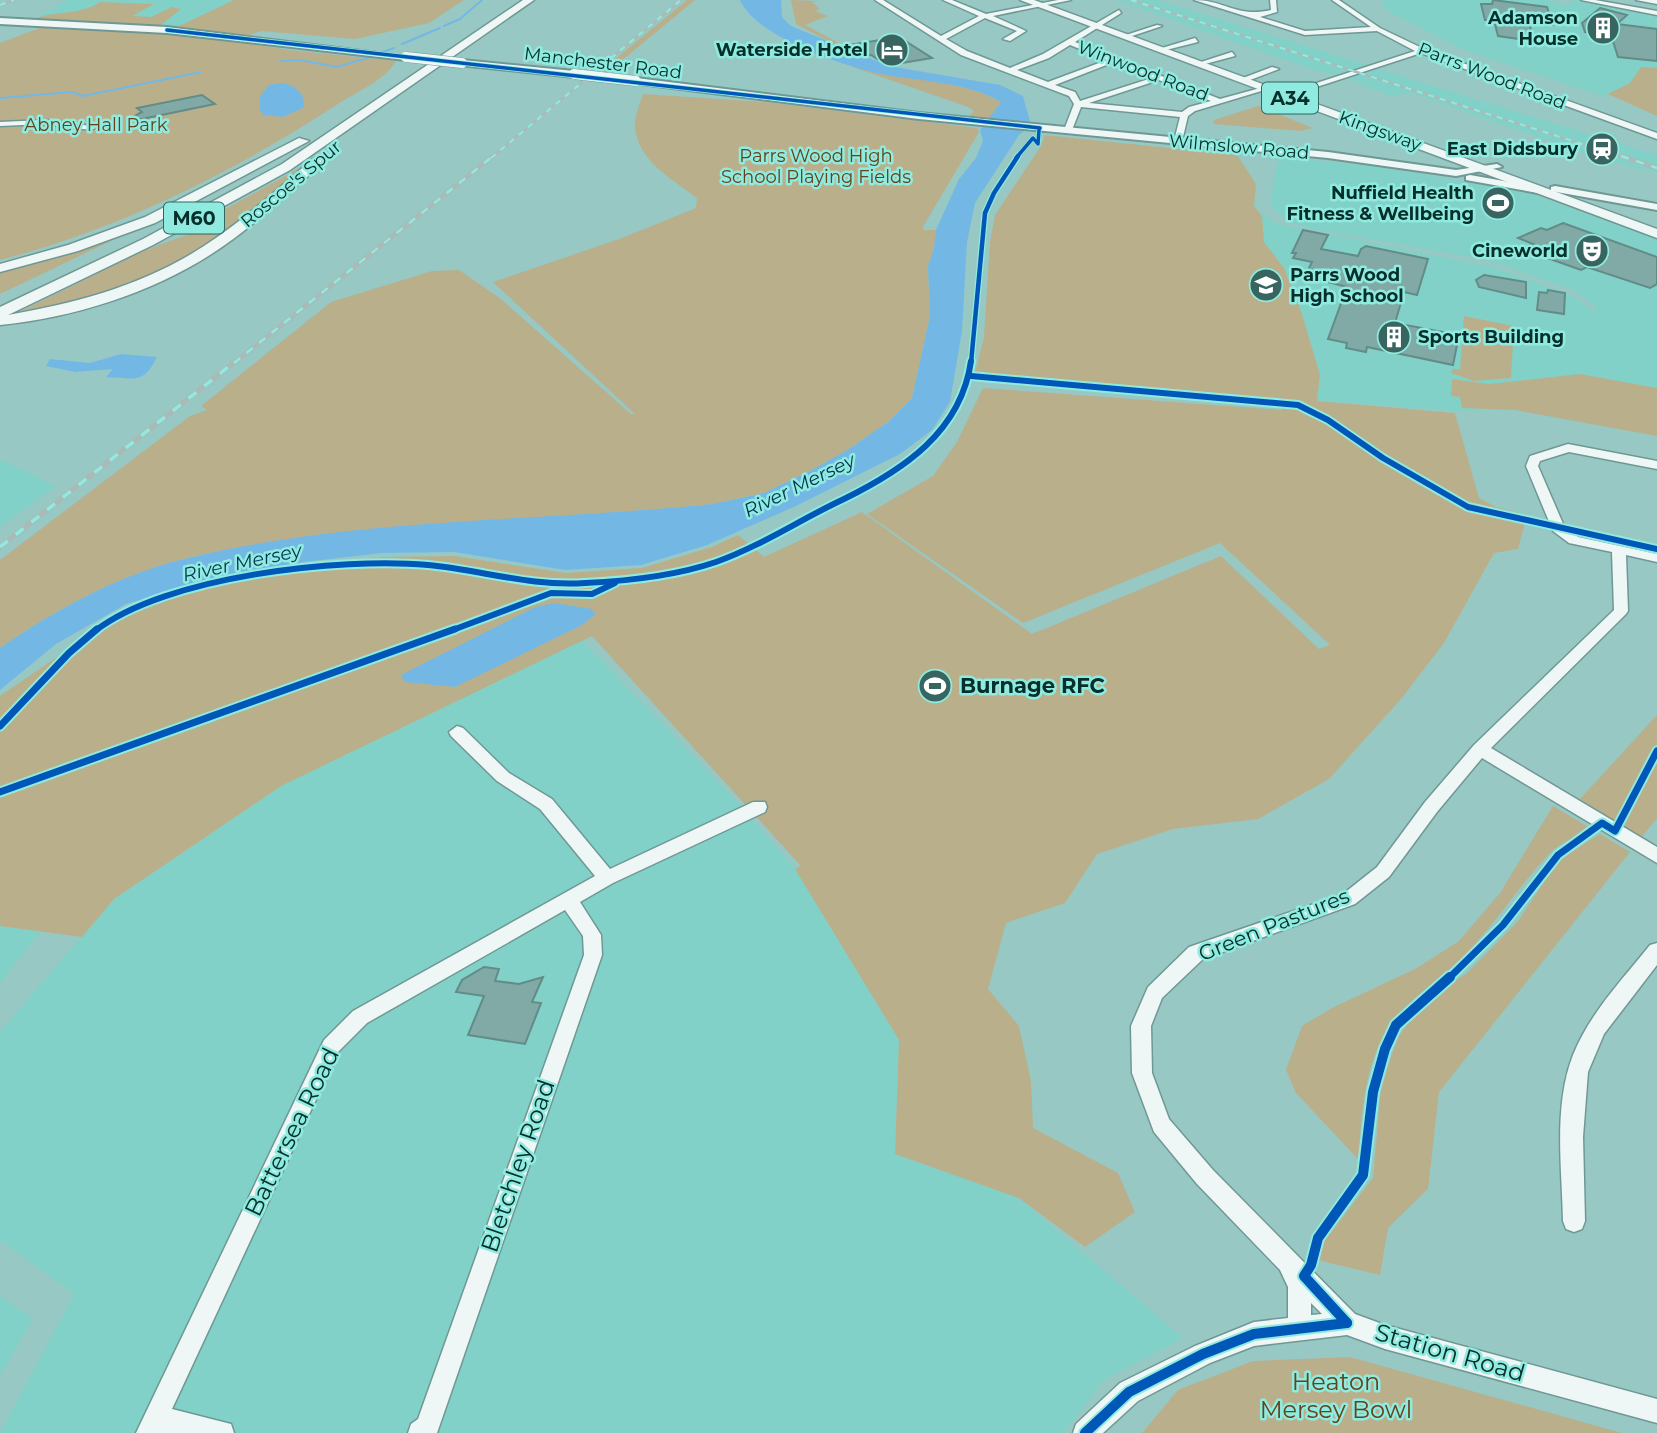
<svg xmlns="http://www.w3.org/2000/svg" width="1657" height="1433" font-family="Montserrat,sans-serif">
<rect width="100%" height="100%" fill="#97c8c3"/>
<!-- built -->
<g fill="#82d1c8">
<path d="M 66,0 L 228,0 L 231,2 L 177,27 L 33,21 Z"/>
<path d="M 1116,0 L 1158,0 L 1367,65 L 1336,74 L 1314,70 Z"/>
<path d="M 1383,0 L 1547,0 L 1566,5 L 1576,0 L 1657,16 L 1657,68 L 1641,67 L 1630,83 L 1602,96 L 1464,50 L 1389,12 L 1382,4 Z"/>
<path d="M 1378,69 L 1657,155 L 1657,172 L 1641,170 L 1552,142 L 1409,92 L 1393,97 L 1348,79 Z"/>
<path d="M 1045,135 L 1237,155 L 1256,184 L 1255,209 L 1277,224 L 1493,267 L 1573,296 L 1596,314 L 1596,307 L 1574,290 L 1487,260 L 1309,228 L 1287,221 L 1270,205 L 1277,162 L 1291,158 L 1371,166 L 1521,190 L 1657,239 L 1657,436 L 1515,410 L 1454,411 L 975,373 L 984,337 L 990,242 L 995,215 L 1041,146 Z"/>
<path d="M 0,459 L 56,486 L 0,527 Z"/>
<path d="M 581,639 L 735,800 L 840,920 L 899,1040 L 895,1154 L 1019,1198 L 1183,1338 L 1104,1380 L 1064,1433 L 0,1433 L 74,1294 L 0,1240 L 0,1032 L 114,899 L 281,786 Z"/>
<path d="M 0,926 L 42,930 L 0,983 Z"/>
<path d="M 0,1296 L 33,1319 L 0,1375 Z"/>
</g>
<!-- green -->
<g fill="#baaf8b">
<path d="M 234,0 L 464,0 L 429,23 L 355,39 L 261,31 L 246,36 L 177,27 Z"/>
<path d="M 687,0 L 695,0 L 604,75 L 597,74 Z"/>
<path d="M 791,0 L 817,1 L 812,2 L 820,9 L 815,11 L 828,16 L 805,25 L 839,43 L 834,44 L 796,24 Z"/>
<path d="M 100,2 L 154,4 L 132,16 L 151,17 L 172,7 L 181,9 L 161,25 L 152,27 L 30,21 C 53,9 77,17 100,2 Z"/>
<path d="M 45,26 L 204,36 L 289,50 L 396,61 C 386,79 359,91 341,102 C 236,171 122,228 0,260 L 0,43 Z"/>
<path d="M 847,65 C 897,78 956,76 1001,102 L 987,121 L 966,119 L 974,111 L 968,107 Z"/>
<path d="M 1641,67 L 1657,68 L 1657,116 L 1608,94 L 1630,83 Z"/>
<path d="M 643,94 L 765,102 L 977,128 L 979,132 L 924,225 L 923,230 L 936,230 L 934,248 L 928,266 L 930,316 L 912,398 L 888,422 L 849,449 L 810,471 L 764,493 L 713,504 C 577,518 441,520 306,539 C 264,544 221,549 180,560 C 115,577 55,610 0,648 L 0,560 L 190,416 L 207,410 L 201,406 L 331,302 L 432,271 L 459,270 L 501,299 L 631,414 L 635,414 L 493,282 L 622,238 L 696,208 L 697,198 C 673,179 638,162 635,127 C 634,117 640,104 643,94 Z"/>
<path d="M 1258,106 L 1313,128 L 1301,131 L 1213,124 L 1214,120 Z"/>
<path d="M 1045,135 L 1237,155 L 1256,184 L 1254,206 L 1262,216 L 1264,242 L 1284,268 L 1302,314 L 1320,375 L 1317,401 L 1455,413 L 1479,498 L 1496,507 L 1527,515 L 1518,549 L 1494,553 L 1444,643 L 1401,699 L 1329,779 L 1258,819 L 1173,829 L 1097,854 L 1065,903 L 1006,923 L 988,989 L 1019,1026 L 1031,1081 L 1033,1128 L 1118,1173 L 1135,1212 L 1085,1247 L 1019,1198 L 895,1154 L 899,1040 L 795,869 L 801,866 L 592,636 L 281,786 L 114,899 L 82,937 L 0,926 L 0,696 L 130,607 L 214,582 L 300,566 L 384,557 L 454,556 L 565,573 L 642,568 L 712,547 L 738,535 L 764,557 L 862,512 L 1032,634 L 1221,556 L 1319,649 L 1330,645 L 1220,543 L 1023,623 L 867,514 L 933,476 L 957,442 L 983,388 L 1282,410 L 1280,398 L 975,373 L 984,337 L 990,242 L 995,215 L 1041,146 Z"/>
<path d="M 303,166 C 276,190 250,215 221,236 C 157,282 82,300 7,318 L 145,250 L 192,233 L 197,230 L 191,228 Z"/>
<path d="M 144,225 L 19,285 L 0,294 L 0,270 Z"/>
<path d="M 1464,316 L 1514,326 L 1511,378 L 1474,381 L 1451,373 L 1453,369 L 1460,369 Z"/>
<path d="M 1580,374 L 1657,388 L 1657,436 L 1515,410 L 1462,408 L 1460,397 L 1451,396 L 1452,379 L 1489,384 Z"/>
<path d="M 1657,715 L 1657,744 L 1614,821 L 1580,799 Z"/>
<path d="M 1657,760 L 1657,818 L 1641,838 L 1623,828 Z"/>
<path d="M 1553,806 L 1590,828 C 1578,837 1559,843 1550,853 C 1515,889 1490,934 1452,967 C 1426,990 1398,1007 1382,1039 C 1363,1076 1362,1118 1358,1159 L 1296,1093 L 1286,1070 L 1302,1026 L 1332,1008 L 1417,968 L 1459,941 L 1500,893 Z"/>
<path d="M 1600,834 L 1630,852 L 1439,1092 L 1428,1189 L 1388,1228 L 1380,1275 L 1317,1260 L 1325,1240 L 1373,1178 L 1381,1086 L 1398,1037 L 1412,1018 L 1442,989 L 1467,973 L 1519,920 L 1558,860 Z"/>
<path d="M 1350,1357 L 1622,1433 L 1142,1433 L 1178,1390 L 1253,1361 Z"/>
</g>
<!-- water -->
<g fill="#73b8e5">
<path d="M 740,0 L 781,0 L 782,17 L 791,26 L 889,66 L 1000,85 L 1023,96 L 1031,125 L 1019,135 L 975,203 L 967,242 L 962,331 L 950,402 L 932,430 L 900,454 L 796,506 L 707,545 L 641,565 L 565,570 L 454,552 L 382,553 L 304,562 L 214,579 L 126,604 L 56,644 L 0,690 L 0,648 C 55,610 115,577 180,560 C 349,517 539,522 713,504 L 764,493 L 810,471 L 849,449 L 888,422 L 912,398 L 930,316 L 928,266 L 934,248 L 936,230 L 959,179 L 976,158 L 983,141 L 980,130 L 1001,102 C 964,81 922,82 881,74 C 844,66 756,37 740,0 Z"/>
<path d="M 282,83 C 295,85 307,94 303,108 L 283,117 L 264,115 L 260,110 L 260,96 L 269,85 Z"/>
<path d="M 121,354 L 157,357 C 143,385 135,378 106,377 L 113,369 L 75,372 L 46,366 L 50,359 L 90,363 Z"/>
<path d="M 555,603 L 592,609 L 595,615 L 582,625 L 455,687 L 405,682 L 401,675 L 535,607 Z"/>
</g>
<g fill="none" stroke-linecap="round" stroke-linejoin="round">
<!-- stream -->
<g stroke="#73b8e5" stroke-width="2">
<path d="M 444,26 L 460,19 L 482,0"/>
<path d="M 402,44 L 440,28"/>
<path d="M 383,52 L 394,48"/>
<path d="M 281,61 L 300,60 L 337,67 L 374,56"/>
<path d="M 0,98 L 72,92 L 83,96 L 201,72"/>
</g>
</g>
<!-- building -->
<g fill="#81a9a5" stroke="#618c88" stroke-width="2">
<path d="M 1493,0 L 1547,7 L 1553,25 L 1529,23 L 1534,41 L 1498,36 L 1494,20 L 1485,20 L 1481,4 L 1492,4 Z"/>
<path d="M 1600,8 L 1627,15 L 1617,24 L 1657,29 L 1657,61 L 1618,57 L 1611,35 L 1585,32 L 1582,23 Z"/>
<path d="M 899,37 L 932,58 L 902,63 L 879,60 L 871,55 L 864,56 L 848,45 Z"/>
<path d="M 202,95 L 215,104 L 132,121 L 131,118 L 142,112 L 137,108 Z"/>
<path d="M 1563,223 L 1657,257 L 1657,284 L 1650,288 L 1587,267 L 1581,270 L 1550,259 L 1555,256 L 1528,246 L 1533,244 L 1518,238 L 1541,228 L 1547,230 Z"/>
<path d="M 1303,230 L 1328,235 L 1321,249 L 1358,256 L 1361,249 L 1366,246 L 1428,259 L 1417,295 L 1404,292 L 1395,323 L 1459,335 L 1453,365 L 1367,347 L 1366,352 L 1346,348 L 1347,343 L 1328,339 L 1347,287 L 1305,276 L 1312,262 L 1293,258 L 1296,253 L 1292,253 Z"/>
<path d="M 1484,275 L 1526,282 L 1526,298 L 1479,287 L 1476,280 Z"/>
<path d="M 1548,290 L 1565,293 L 1564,314 L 1537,310 L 1539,292 L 1547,293 Z"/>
<path d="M 484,967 L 499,969 L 495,981 L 519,984 L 543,977 L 532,1002 L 541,1003 L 525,1044 L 468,1035 L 484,996 L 456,992 L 462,980 Z"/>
</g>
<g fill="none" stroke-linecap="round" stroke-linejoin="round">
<defs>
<g id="minor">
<path d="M 875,0 L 883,0 L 941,36 L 979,16 L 943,0 L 952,0 L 986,14 L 1058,0 L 1071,0 L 993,16 L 1026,31 L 1010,41 L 1003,39 L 1017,31 L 985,18 L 946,39 L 967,51 L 1010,68 L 1043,54 L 1119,10 L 1121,13 L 1075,42 L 1220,99 L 1264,87 L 1268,89 L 1195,111 L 1188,116 L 1182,141 L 1178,144 L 1174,141 L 1180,117 L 1081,107 L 1072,130 L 1068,132 L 1064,130 L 1074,104 L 1069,96 L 961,55 ZM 1070,45 L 1107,60 L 1048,82 L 1017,70 L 1049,58 ZM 1114,62 L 1152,78 L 1080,101 L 1075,92 L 1055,85 ZM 1159,80 L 1211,101 L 1189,107 L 1182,112 L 1089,103 Z"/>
<path d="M 1194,0 C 1225,0 1237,18 1271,10 L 1270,0 L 1276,0 L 1277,12 L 1260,17 L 1305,31 L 1371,27 L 1332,0 L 1339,0 L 1380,28 L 1424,49 L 1657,133 L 1657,139 L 1421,53 L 1289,96 L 1289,92 L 1415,51 L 1377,31 L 1305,35 Z"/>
<path d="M 1581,0 L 1595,0 L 1657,11 L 1657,15 Z"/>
<path d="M 1636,0 L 1657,0 L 1657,4 Z"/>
<path d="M 1157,25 L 1162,26 L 1132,36 L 1126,35 Z"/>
<path d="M 1195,38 L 1198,42 L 1166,50 L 1162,48 Z"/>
<path d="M 1232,52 L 1235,56 L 1205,64 L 1201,62 Z"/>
<path d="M 1272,67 L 1279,69 L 1250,80 L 1243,78 Z"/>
<path d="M 45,120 L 91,126 L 95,128 L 91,130 L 45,124 L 0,126 L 0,122 Z"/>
<path d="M 1568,444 L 1657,461 L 1657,469 L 1569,452 L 1540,461 L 1538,466 L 1564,526 L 1578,537 L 1657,554 L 1657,562 L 1626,555 L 1628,611 L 1626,614 L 1491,748 L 1657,847 L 1657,863 L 1482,758 L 1437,812 L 1389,877 L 1355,904 L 1203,959 L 1162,998 L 1151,1026 L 1152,1073 L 1169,1119 L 1213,1170 L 1355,1314 L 1385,1325 L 1657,1399 L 1657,1423 L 1385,1349 L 1347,1335 L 1254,1346 L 1210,1363 L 1138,1401 L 1103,1433 L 1073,1433 L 1076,1424 L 1120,1383 L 1195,1346 L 1254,1322 L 1288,1318 L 1288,1287 L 1280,1270 L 1197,1184 L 1154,1132 L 1132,1073 L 1131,1026 L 1148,987 L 1189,947 L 1343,894 L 1377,867 L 1425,802 L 1474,745 L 1614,610 L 1612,552 L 1569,543 L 1553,531 L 1526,466 L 1530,456 ZM 1311,1303 L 1322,1314 L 1311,1315 Z"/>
<path d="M 457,726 L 463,728 L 509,773 L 552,799 L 610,869 L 753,802 L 765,802 L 767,807 L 765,812 L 613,883 L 580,902 L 601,935 L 602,955 L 437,1433 L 408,1433 L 411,1424 L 418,1419 L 584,955 L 583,936 L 565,910 L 367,1023 L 338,1052 L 172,1409 L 231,1424 L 234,1433 L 136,1433 L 324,1040 L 353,1011 L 595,876 L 540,809 L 497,781 L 451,736 L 449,732 Z"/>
<path d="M 1657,943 L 1657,965 L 1604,1034 L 1588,1072 L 1583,1137 L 1585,1221 L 1582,1229 L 1574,1232 L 1566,1229 L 1563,1221 C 1562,1168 1553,1106 1573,1055 C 1590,1013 1622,980 1650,945 Z"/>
</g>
<g id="major">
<path d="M 0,18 L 167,27 L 410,57 L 406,60 L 167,33 L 0,24 Z"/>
<path d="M 462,60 L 574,71 L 579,74 L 574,77 L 459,65 Z"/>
<path d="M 636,78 L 919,113 L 1328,152 L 1456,170 L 1497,164 L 1502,167 L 1456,176 L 1328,158 L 919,119 L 633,83 Z"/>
<path d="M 1470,175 L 1538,187 L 1544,190 L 1538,193 L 1466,180 L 1466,176 Z"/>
<path d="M 1555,186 L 1657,204 L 1657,210 L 1551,191 L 1551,187 Z"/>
</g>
<g id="highway">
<path d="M 523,0 L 534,0 L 290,170 L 153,245 L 8,315 C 76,303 145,285 204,246 C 243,221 277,189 313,159 L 321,159 L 321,165 C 286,194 252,228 213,253 C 152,293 72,318 0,325 L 0,307 L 143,239 L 282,164 Z"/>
<path d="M 1020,0 L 1034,0 L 1657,229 L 1657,238 Z"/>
<path d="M 299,138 L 309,141 L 155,223 L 78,251 L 0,272 L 0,264 L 68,245 L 145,217 Z"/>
</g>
</defs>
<!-- minor casing -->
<use href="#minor" stroke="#6f9894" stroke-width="3"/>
<!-- major casing -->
<use href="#major" stroke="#6f9894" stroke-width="4"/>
<!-- highway casing -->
<use href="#highway" stroke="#6f9894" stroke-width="3"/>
<!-- minor -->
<use href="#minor" fill="#eff7f6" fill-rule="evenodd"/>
<!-- major -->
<use href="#major" fill="#eff7f6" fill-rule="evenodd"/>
<!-- highway -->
<use href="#highway" fill="#eff7f6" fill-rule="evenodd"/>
<defs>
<g id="rail-far2">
<path d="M 1131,0 L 1626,158"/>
<path d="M 0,5 L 14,0"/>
<path d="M 491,158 L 681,0"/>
</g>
<g id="rail-far1">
<path d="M 1621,156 L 1657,168"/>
<path d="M 234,363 L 493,156"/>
</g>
<path id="rail" d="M 0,547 L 236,361"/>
</defs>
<!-- rail-far2 casing -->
<use href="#rail-far2" stroke="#abb9b7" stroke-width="2.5"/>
<!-- rail-far1 casing -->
<use href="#rail-far1" stroke="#abb9b7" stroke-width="4.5"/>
<!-- rail casing -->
<use href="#rail" stroke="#abb9b7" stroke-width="5"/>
<!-- rail-far2 -->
<use href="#rail-far2" stroke="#8febe0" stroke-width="2" stroke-dasharray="6" stroke-linecap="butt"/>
<!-- rail-far1 -->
<use href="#rail-far1" stroke="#8febe0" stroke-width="2.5" stroke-dasharray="8" stroke-linecap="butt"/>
<!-- rail -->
<use href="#rail" stroke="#8febe0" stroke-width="3.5" stroke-dasharray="10" stroke-linecap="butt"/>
<defs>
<g id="major-bridge">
<path d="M 406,57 L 462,63"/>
<path d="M 574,74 L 636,81"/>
</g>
</defs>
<!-- major-bridge casing -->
<use href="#major-bridge" stroke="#6f9894" stroke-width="11" stroke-linecap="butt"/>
<!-- major-bridge -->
<use href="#major-bridge" stroke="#eff7f6" stroke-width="10"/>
<defs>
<g id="cycleway-far4">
<path d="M 167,30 L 1040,128"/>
<path d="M 1016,158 L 1033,138 L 1038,144 L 1039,130"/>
</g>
<path id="cycleway-far3" d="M 971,363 L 985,213 L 994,193 L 1018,156"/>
<g id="cycleway-far2">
<path d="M 971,376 L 1298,405 L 1328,420 L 1383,458 L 1468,507 L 1657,549"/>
<path d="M 95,631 C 166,576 340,557 428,565 C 481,570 532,587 585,583 C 628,581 675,576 716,562 C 761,546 801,519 844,499 C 903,470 961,432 971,361"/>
<path d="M 450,631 L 551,593 L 592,594 L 615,583"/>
</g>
<g id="cycleway-far1">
<path d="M 0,726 L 69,653 L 97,629"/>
<path d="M 0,792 L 455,629"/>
<path d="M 1448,979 L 1503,925 L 1558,855 L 1602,823 L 1615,831 L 1657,751"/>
</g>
<g id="cycleway">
<path d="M 1347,1323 L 1304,1276 L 1311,1265 L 1318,1238 L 1363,1175 L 1373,1092 L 1385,1049 L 1396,1025 L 1450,977"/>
<path d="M 1085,1433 L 1129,1392 L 1203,1354 L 1254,1334 L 1347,1323"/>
</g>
</defs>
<!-- cycleway-far4 casing -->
<use href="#cycleway-far4" stroke="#8febe0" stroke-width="5"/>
<!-- cycleway-far3 casing -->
<use href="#cycleway-far3" stroke="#8febe0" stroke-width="7"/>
<!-- cycleway-far2 casing -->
<use href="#cycleway-far2" stroke="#8febe0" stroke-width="10"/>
<!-- cycleway-far1 casing -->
<use href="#cycleway-far1" stroke="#8febe0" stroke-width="11"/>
<!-- cycleway casing -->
<use href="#cycleway" stroke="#8febe0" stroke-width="14"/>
<!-- cycleway-far4 -->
<use href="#cycleway-far4" stroke="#0057b8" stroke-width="3.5"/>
<!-- cycleway-far3 -->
<use href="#cycleway-far3" stroke="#0057b8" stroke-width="4.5"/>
<!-- cycleway-far2 -->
<use href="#cycleway-far2" stroke="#0057b8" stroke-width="6"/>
<!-- cycleway-far1 -->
<use href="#cycleway-far1" stroke="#0057b8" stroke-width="7"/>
<!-- cycleway -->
<use href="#cycleway" stroke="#0057b8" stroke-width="10"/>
</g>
<!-- icons -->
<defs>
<symbol id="building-disc" viewBox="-11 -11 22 22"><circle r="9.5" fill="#396560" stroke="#8febe0"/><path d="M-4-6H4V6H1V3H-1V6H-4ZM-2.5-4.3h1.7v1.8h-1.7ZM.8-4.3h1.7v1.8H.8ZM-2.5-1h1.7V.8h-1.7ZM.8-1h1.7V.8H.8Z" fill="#fff"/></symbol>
<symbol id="hotel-disc" viewBox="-11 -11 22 22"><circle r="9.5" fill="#396560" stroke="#8febe0"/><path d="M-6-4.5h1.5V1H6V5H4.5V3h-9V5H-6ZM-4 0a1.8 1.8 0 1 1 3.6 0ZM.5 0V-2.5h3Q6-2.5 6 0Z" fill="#fff"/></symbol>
<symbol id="station-disc" viewBox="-11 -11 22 22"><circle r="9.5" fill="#396560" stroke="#8febe0"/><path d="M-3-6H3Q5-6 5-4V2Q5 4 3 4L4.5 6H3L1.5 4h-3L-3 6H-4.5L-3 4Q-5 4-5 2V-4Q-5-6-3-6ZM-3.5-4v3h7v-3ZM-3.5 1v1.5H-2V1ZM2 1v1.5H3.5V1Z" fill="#fff"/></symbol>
<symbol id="stadium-disc" viewBox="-11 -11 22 22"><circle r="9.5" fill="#396560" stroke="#8febe0"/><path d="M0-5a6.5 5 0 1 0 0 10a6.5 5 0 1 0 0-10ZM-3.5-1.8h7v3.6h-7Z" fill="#fff"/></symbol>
<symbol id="theatre-disc" viewBox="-11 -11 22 22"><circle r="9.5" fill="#396560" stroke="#8febe0"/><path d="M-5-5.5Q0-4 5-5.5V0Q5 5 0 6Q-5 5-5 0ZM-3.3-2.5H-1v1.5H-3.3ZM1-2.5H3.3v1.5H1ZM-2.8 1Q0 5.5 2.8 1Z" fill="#fff"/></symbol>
<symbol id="school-disc" viewBox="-11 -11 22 22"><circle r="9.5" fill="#396560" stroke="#8febe0"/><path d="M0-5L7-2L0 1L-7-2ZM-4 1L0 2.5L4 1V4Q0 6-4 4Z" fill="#fff"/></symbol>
</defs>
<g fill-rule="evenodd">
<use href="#building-disc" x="1584" y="9" width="38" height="38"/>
<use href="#hotel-disc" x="873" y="31" width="38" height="38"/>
<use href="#station-disc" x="1583" y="130" width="38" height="38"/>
<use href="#stadium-disc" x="1479" y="184" width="38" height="38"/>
<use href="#theatre-disc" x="1573" y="232" width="38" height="38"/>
<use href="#school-disc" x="1247" y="266" width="38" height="38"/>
<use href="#building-disc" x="1375" y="318" width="38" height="38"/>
<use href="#stadium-disc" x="916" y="667" width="38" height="38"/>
</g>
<g text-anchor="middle" stroke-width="5" stroke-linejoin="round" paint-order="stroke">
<!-- far-poi labels -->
<g font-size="18" font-weight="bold" fill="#062f2b" stroke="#8febe0" text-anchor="end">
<text x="1578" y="24">Adamson<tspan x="1578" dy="21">House</tspan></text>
<text x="868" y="56">Waterside Hotel</text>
<text x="1578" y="155">East Didsbury</text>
<text x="1474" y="199">Nuffield Health<tspan x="1474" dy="21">Fitness &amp; Wellbeing</tspan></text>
<text x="1568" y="257">Cineworld</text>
<text x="1290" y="281" text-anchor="start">Parrs Wood<tspan x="1290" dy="21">High School</tspan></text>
<text x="1418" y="343" text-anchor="start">Sports Building</text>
</g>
<!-- far-street labels -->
<g font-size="18" fill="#062f2b" stroke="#8febe0">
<text transform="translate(603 63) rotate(7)" y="6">Manchester Road</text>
<text transform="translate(1143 71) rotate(21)" y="6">Winwood Road</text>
<text transform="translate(1492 76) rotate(21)" y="6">Parrs Wood Road</text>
<text transform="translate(1380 131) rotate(20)" y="6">Kingsway</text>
<text transform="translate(1239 147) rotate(5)" y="6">Wilmslow Road</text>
<text transform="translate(291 184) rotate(-40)" y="6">Roscoe's Spur</text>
</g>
<!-- far-park labels -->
<g font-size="18" fill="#65421a" stroke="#8febe0">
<text x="96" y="131">Abney Hall Park</text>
<text x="816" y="162">Parrs Wood High<tspan x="816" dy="21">School Playing Fields</tspan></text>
</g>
<!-- shield labels -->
<g fill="#8febe0" stroke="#2f6761" stroke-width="2">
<rect x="1262" y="82.5" width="56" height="31" rx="5"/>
<rect x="164" y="202.5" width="60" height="31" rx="5"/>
</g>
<g font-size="19" font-weight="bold" fill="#062f2b">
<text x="1290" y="105">A34</text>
<text x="194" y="225">M60</text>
</g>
<!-- far-water labels -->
<g font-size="19" font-style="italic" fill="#053151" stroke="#8febe0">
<text transform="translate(799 485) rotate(-26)" y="7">River Mersey</text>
<text transform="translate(242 562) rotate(-12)" y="7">River Mersey</text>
</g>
<!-- poi labels -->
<g font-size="21" font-weight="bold" fill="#062f2b" stroke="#8febe0" text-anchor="start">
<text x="960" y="693">Burnage RFC</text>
</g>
<!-- street labels -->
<g font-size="21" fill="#062f2b" stroke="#8febe0">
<text transform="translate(1274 925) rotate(-22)" y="7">Green Pastures</text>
</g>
<!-- near-street labels -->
<g font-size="24" fill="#062f2b" stroke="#8febe0">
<text transform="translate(292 1132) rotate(-64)" y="8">Battersea Road</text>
<text transform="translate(518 1166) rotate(-71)" y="8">Bletchley Road</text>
<text transform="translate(1450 1353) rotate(16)" y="8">Station Road</text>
</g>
<!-- near-park labels -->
<g font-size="24" fill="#65421a" stroke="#8febe0">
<text x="1336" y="1390">Heaton<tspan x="1336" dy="28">Mersey Bowl</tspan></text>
</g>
</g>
</svg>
